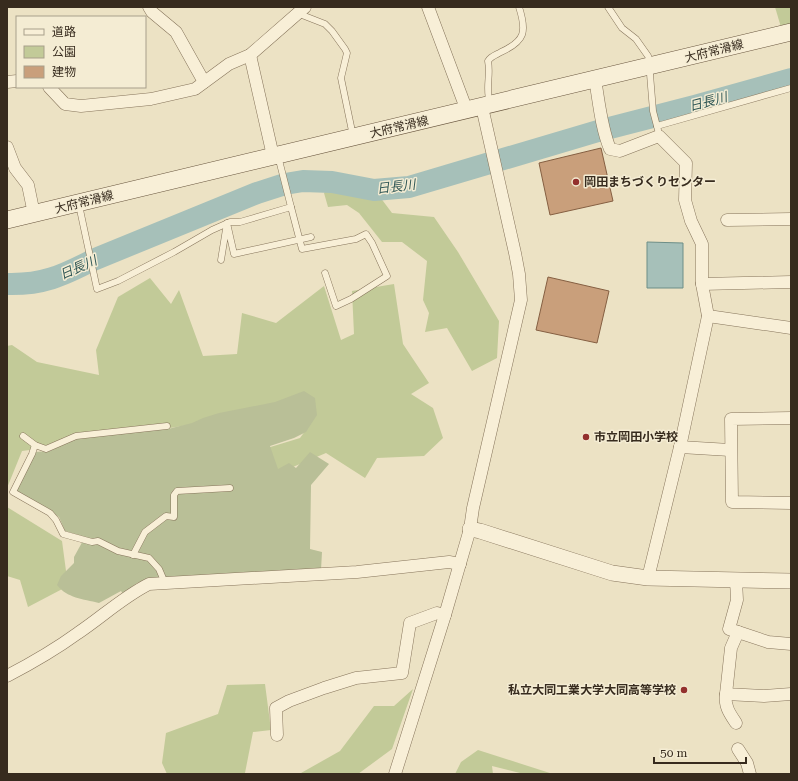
<svg xmlns="http://www.w3.org/2000/svg" width="798" height="781" font-family="'Roboto Serif','Noto Sans JP',serif">
<rect width="100%" height="100%" fill="#ece2c4"/>
<!-- green -->
<g fill="#c2ca98">
<path d="M 775,7 L 791,7 L 791,32 L 783,34 Z"/>
<path d="M 331,184 L 349,189 L 355,197 L 380,197 L 392,213 L 434,217 L 458,252 L 499,321 L 497,358 L 472,371 L 447,328 L 425,332 L 429,313 L 423,300 L 427,261 L 402,242 L 382,242 L 359,213 L 347,205 L 328,207 L 324,193 Z"/>
<path d="M 150,278 L 171,304 L 179,290 L 203,356 L 237,354 L 242,313 L 276,323 L 324,286 L 341,340 L 354,334 L 352,291 L 394,284 L 403,344 L 429,383 L 411,394 L 433,408 L 443,438 L 424,456 L 377,458 L 365,478 L 326,453 L 255,483 L 241,456 L 300,438 L 311,423 L 205,422 L 89,442 L 22,451 L 7,488 L 7,346 L 12,345 L 37,362 L 99,375 L 96,350 L 118,297 Z"/>
<path d="M 7,507 L 62,541 L 68,586 L 28,607 L 20,580 L 7,576 Z"/>
<path d="M 265,684 L 271,730 L 253,732 L 245,773 L 301,773 L 340,751 L 374,706 L 394,706 L 413,689 L 392,749 L 358,774 L 167,774 L 162,763 L 166,733 L 218,714 L 227,685 Z"/>
<path d="M 478,750 L 553,774 L 524,774 L 492,766 L 493,774 L 455,774 L 461,762 Z"/>
</g>
<!-- cemetery -->
<path fill="#b9bf97" d="M 304,391 L 315,398 L 317,415 L 306,432 L 294,438 L 270,446 L 278,469 L 289,463 L 296,468 L 310,452 L 329,464 L 311,485 L 310,549 L 322,552 L 321,570 L 155,578 L 137,583 L 123,594 L 121,591 L 99,603 C 83,599 67,598 57,585 L 61,576 L 74,563 L 74,557 L 85,537 L 65,531 L 59,517 L 15,491 L 35,452 L 50,451 L 69,441 L 78,438 L 168,429 L 192,423 L 203,418 L 219,413 L 275,402 Z"/>
<!-- water -->
<path fill="#a6c0b9" stroke="#6d8e87" d="M 647,242 L 683,243 L 683,288 L 647,288 Z"/>
<g fill="none" stroke-linecap="round" stroke-linejoin="round">
<!-- river -->
<path stroke="#a6c0b9" stroke-width="22" d="M 7,284 C 42,285 62,276 93,260 L 257,193 L 285,184 L 303,181 L 332,182 L 374,190 L 409,187 L 598,131 L 695,106 L 791,79"/>
</g>
<!-- building -->
<g fill="#c99f7b" stroke="#855f42">
<path d="M 601,148 L 613,201 L 550,215 L 539,163 Z"/>
<path d="M 548,277 L 609,291 L 597,343 L 536,330 Z"/>
</g>
<g fill="none" stroke-linecap="round" stroke-linejoin="round">
<defs>
<g id="service">
<path d="M 608,7 L 622,28 L 636,39 L 648,56 L 651,64"/>
<path d="M 299,12 L 302,15 L 325,24 L 332,31 L 345,49 L 347,53 L 341,78 L 353,136"/>
<path d="M 648,67 L 650,74 L 653,111 L 658,130"/>
<path d="M 490,103 C 485,88 491,76 488,61 C 491,56 496,55 501,52 C 525,41 527,32 519,7"/>
<path d="M 657,126 L 791,88"/>
<path d="M 79,205 L 97,289 L 118,281 L 174,252 L 212,230 L 230,222 L 240,222 L 291,207 L 278,156"/>
<path d="M 291,207 L 302,249 L 356,239 L 366,234 L 372,243 L 387,276 L 351,299 L 336,306 L 325,273"/>
<path d="M 221,260 L 227,223 L 234,254 L 311,237"/>
<path d="M 23,436 L 35,445 L 46,449 L 76,436 L 167,426"/>
<path d="M 35,445 L 32,454 L 13,492 L 50,513 L 56,520 L 63,534 L 92,542 L 98,541 L 118,551 L 149,558 L 159,569 L 165,583"/>
<path d="M 133,555 L 145,532 L 166,516 L 174,517 L 174,495 L 177,491 L 230,488"/>
</g>
<g id="minor">
<path d="M 149,7 L 152,12 L 176,32 L 204,82"/>
<path d="M 428,7 L 467,111"/>
<path d="M 250,55 L 273,156"/>
<path d="M 595,79 C 599,102 601,127 610,149 L 620,151 L 659,136 L 686,163 L 685,200 L 691,221 L 702,244 L 702,284 L 708,316 L 680,447 L 648,578"/>
<path d="M 7,82 L 17,81"/>
<path d="M 49,87 L 65,104 L 81,106 L 151,99 L 195,89 L 229,64 L 250,55 L 305,7"/>
<path d="M 7,147 L 15,168 L 28,185 L 34,214"/>
<path d="M 727,220 L 791,219"/>
<path d="M 702,284 L 791,282"/>
<path d="M 708,316 L 791,328"/>
<path d="M 791,418 L 731,419 L 732,502 L 791,503"/>
<path d="M 680,447 L 730,450"/>
<path d="M 736,580 L 737,600 L 729,629 L 768,642 L 791,644"/>
<path d="M 738,632 L 731,648 L 726,694 L 764,696 L 791,694"/>
<path d="M 7,676 C 32,663 56,649 78,633 C 102,617 123,597 149,584 L 357,572 L 449,562 L 460,564"/>
<path d="M 726,694 C 724,706 730,714 736,723"/>
<path d="M 277,735 L 276,708 L 289,701 L 324,688 L 356,678 L 402,673 L 410,623 L 437,613 L 445,615"/>
<path d="M 738,749 L 747,763 L 750,774"/>
<path d="M 395,774 L 445,615 L 470,529 L 473,508 L 521,300 L 519,274 L 515,253 L 482,107"/>
</g>
<path id="tertiary" d="M 470,529 L 480,531 L 612,573 L 648,578 L 791,581"/>
<path id="secondary" d="M 7,220 L 791,32"/>
</defs>
<!-- service casing -->
<use href="#service" stroke="#86745b" stroke-width="7"/>
<!-- minor casing -->
<use href="#minor" stroke="#86745b" stroke-width="13"/>
<!-- tertiary casing -->
<use href="#tertiary" stroke="#86745b" stroke-width="16"/>
<!-- secondary casing -->
<use href="#secondary" stroke="#68553e" stroke-width="18"/>
<!-- service -->
<use href="#service" stroke="#f8efd7" stroke-width="6"/>
<!-- minor -->
<use href="#minor" stroke="#f8efd7" stroke-width="12"/>
<!-- tertiary -->
<use href="#tertiary" stroke="#f8efd7" stroke-width="15"/>
<!-- secondary -->
<use href="#secondary" stroke="#f8efd7" stroke-width="17"/>
</g>
<!-- markers -->
<g fill="#93302d" stroke="#f4ecd3" stroke-width="1.5">
<circle cx="576" cy="182" r="4"/>
<circle cx="586" cy="437" r="4"/>
<circle cx="684" cy="690" r="4"/>
</g>
<g text-anchor="middle" stroke-width="3" stroke-linejoin="round" paint-order="stroke">
<!-- street labels -->
<g font-size="12" fill="#372b1e" stroke="#f4ecd3">
<text transform="translate(714 51) rotate(-14)" y="4">大府常滑線</text>
<text transform="translate(399 127) rotate(-13)" y="4">大府常滑線</text>
<text transform="translate(84 202) rotate(-14)" y="4">大府常滑線</text>
</g>
<!-- poi labels -->
<g font-size="12" font-weight="bold" fill="#372b1e" stroke="#f4ecd3" text-anchor="start">
<text x="584" y="186">岡田まちづくりセンター</text>
<text x="594" y="441">市立岡田小学校</text>
<text x="676" y="694" text-anchor="end">私立大同工業大学大同高等学校</text>
</g>
<!-- water labels -->
<g font-size="13" font-style="italic" fill="#2e5655" stroke="#f4ecd3">
<text transform="translate(708 101) rotate(-15)" y="5">日長川</text>
<text transform="translate(396 186) rotate(-7)" y="5">日長川</text>
<text transform="translate(78 267) rotate(-24)" y="5">日長川</text>
</g>
</g>
<!-- border -->
<rect width="798" height="781" fill="none" stroke="#372b1e" stroke-width="16"/>
<!-- legend -->
<rect x="16" y="16" width="130" height="72" fill="#f4ecd3" stroke="#a89f8b"/>
<rect x="24" y="29" width="20" height="6" fill="#f8efd7" stroke="#a89f8b"/>
<text x="52" y="36" font-size="12" fill="#372b1e">道路</text>
<rect x="24" y="46" width="20" height="12" fill="#c2ca98" stroke="#a89f8b"/>
<text x="52" y="56" font-size="12" fill="#372b1e">公園</text>
<rect x="24" y="66" width="20" height="12" fill="#c99f7b" stroke="#a89f8b"/>
<text x="52" y="76" font-size="12" fill="#372b1e">建物</text>
<!-- scale -->
<path d="M654 757v6h92v-6" fill="none" stroke="#372b1e" stroke-width="2"/>
<text x="660" y="757" font-size="12" fill="#372b1e" stroke="#f4ecd3" stroke-width="3" paint-order="stroke">50 m</text>
</svg>
